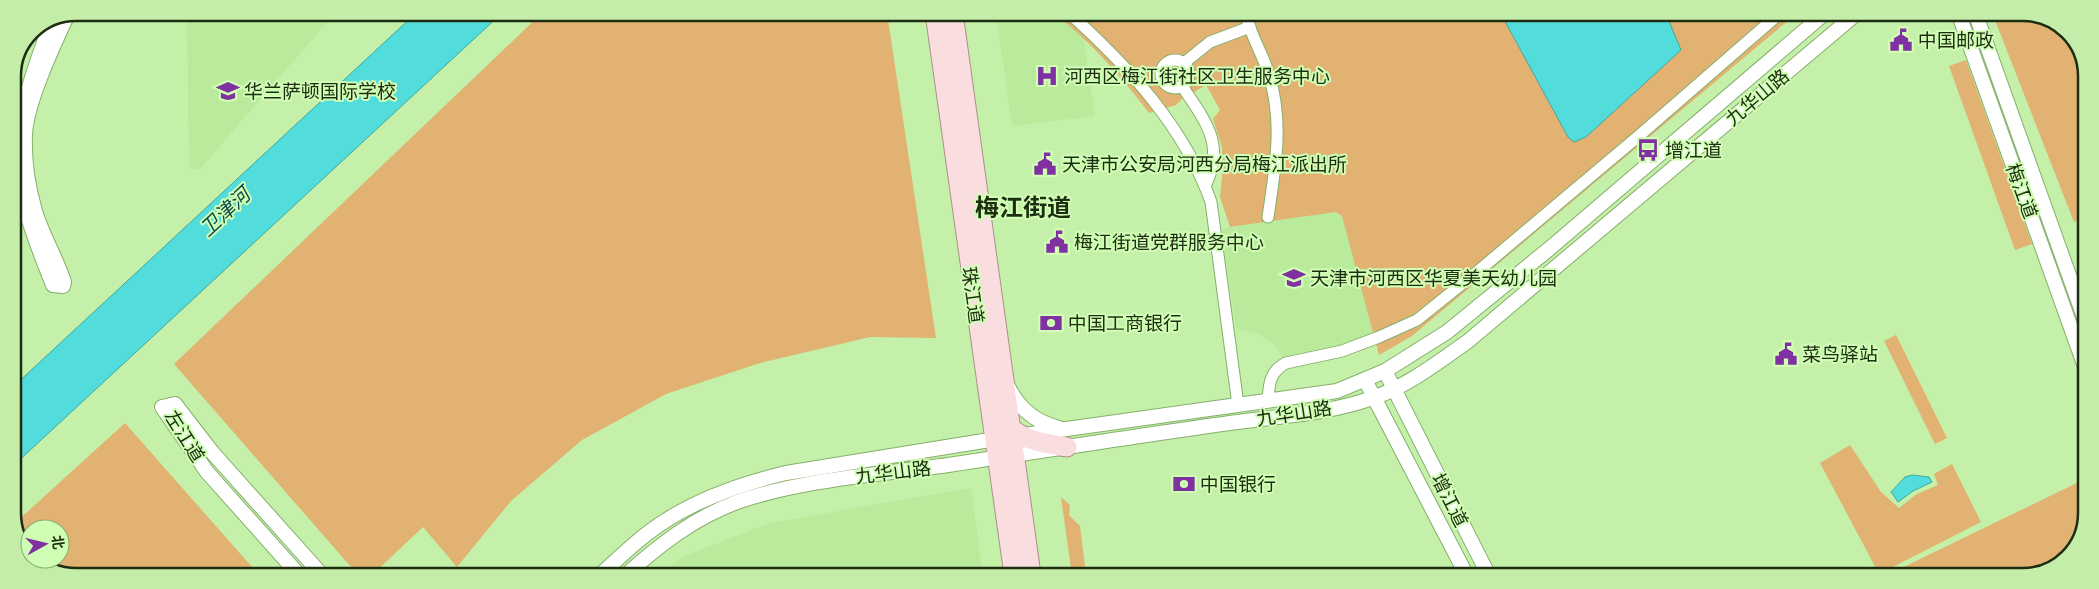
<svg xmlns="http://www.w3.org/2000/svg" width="2099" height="589" font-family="Mulish,'Noto Sans SC',sans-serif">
<rect width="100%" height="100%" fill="#c4f0a9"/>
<!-- built -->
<g fill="#baea9b">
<path d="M 187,13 L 335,13 L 199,170 L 189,169 Z"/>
<path d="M 996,13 L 1055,14 L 1083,36 L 1095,116 L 1012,126 Z"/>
<path d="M 1337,211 L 1342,216 L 1374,332 L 1349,343 L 1283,357 L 1276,346 L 1261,335 L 1236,328 L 1221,229 Z"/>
<path d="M 971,488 L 983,575 L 662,575 L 680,558 L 769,523 Z"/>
</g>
<!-- green -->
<g fill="#e1b272">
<path d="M 542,13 L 887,13 L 936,338 L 870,337 L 760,363 L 666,394 L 582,440 L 511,501 L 457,567 L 423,527 L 372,575 L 358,575 L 174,364 Z"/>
<path d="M 1055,14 L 1796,14 L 1412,336 L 1379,355 L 1342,216 L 1336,212 L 1230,227 L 1220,197 L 1222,177 L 1222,147 L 1213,119 L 1220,110 L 1206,85 L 1182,99 L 1176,105 L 1149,113 C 1121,76 1092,43 1055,14 Z"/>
<path d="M 1993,15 L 2039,15 L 2071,34 L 2086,71 L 2086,216 L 2074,222 Z"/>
<path d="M 1966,60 L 2032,244 L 2015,250 L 1949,66 Z"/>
<path d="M 1896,335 L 1947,438 L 1935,444 L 1884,341 Z"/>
<path d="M 125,423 L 259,575 L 60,574 L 35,559 L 60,559 L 60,529 L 30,529 L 30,556 L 28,555 L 15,523 Z"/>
<path d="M 1850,445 L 1881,492 L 1899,508 L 1917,494 L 1938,485 L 1934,474 L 1952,464 L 1981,522 L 1879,574 L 1820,463 Z"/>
<path d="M 2085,479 L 2084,529 L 2061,563 L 2023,576 L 1885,576 Z"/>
<path d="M 1061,497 L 1070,505 L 1069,515 L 1080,526 L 1086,575 L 1072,575 Z"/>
</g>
<!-- water -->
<g fill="#52dcdb" stroke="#42a89e">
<path d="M 416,13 L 502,13 L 13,466 L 13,387 Z"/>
<path d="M 1501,14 L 1666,14 L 1681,50 L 1586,137 L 1574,142 L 1568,137 Z"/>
<path d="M 1912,475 L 1929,477 L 1932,482 L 1913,491 L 1898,502 L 1891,492 L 1905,477 Z"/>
</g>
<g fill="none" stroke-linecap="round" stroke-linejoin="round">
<defs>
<g id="minor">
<path d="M 1070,14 C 1128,66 1185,128 1211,202 L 1238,405"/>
<path d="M 1246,14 C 1250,35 1263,54 1269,75 C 1284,123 1275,169 1268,217"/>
<circle cx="1175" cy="74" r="14"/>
<path d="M 1184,63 L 1210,42 L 1250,27"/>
<path d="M 1182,86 C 1205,121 1226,144 1205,186"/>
<path d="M 1268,400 C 1269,384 1270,371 1286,363 L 1342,351 L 1379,337 L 1417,320 L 1483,267 L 1641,134 L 1779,14"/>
</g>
<g id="tertiary">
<path d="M 1959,15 L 2085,367"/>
<path d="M 1976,15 L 2085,320"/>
<path d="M 52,22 C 42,46 34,70 27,94 C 23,107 18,121 17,134 C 13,186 34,238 53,285 L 63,286 L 64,282 C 56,257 42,235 35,211 C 28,187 24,160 25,135 C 26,104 53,46 67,16"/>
<path d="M 1385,371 L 1489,576"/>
<path d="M 1365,380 L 1467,576"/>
<path d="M 1007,384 C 1017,407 1035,422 1059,428"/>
<path d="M 1024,435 L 1337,391 L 1385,371 L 1447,332 L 1549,249 L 1824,14"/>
<path d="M 299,575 L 207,472 L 162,407 L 175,404 L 212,452 L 322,575"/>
<path d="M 600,575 C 621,556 641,536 665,521 C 702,497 744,483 786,473 L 1002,438"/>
<path d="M 626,575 C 659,545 694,518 737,502 C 804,479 877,475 948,465 C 1042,451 1136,436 1230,423 C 1278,416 1330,414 1375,397 C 1409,385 1438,362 1467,342 L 1856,14"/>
</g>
<g id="primary">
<path d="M 935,13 L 1014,575"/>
<path d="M 953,13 L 1031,575"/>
<path d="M 1005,423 C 1022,441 1044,443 1067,447"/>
</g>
</defs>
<!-- minor casing -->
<use href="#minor" stroke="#85af6a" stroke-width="13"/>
<!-- tertiary casing -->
<use href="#tertiary" stroke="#85af6a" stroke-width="16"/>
<!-- primary casing -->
<use href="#primary" stroke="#ab9189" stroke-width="21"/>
<!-- minor -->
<use href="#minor" stroke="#fff" stroke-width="11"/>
<!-- tertiary -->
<use href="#tertiary" stroke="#fff" stroke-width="14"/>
<!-- primary -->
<use href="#primary" stroke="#fadddf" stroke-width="19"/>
</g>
<!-- icons -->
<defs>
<symbol id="civic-bare" viewBox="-9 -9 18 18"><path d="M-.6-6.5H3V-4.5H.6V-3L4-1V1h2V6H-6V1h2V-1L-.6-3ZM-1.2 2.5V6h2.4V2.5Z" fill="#7f30a1" stroke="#d1feb5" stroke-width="2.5" paint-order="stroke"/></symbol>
<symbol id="hospital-bare" viewBox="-9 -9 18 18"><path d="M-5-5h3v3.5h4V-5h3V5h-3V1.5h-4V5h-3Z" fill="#7f30a1" stroke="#d1feb5" stroke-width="2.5" paint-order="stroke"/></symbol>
<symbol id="school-bare" viewBox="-9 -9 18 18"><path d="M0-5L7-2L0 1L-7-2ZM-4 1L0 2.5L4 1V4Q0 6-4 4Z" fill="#7f30a1" stroke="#d1feb5" stroke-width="2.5" paint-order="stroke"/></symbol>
<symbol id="bus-bare" viewBox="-9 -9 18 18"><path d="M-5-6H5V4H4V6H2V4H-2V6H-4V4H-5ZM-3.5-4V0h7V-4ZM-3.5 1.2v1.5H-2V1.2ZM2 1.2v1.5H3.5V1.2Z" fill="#7f30a1" stroke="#d1feb5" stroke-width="2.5" paint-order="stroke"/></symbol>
<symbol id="bank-bare" viewBox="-9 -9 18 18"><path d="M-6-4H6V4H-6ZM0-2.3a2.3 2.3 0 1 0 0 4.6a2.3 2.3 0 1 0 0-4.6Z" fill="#7f30a1" stroke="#d1feb5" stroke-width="2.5" paint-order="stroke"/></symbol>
</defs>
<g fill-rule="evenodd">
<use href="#civic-bare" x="1885" y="24" width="32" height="32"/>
<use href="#hospital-bare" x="1031" y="60" width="32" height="32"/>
<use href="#school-bare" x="212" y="75" width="32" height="32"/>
<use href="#bus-bare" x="1632" y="134" width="32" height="32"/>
<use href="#civic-bare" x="1029" y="148" width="32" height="32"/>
<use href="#civic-bare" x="1041" y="226" width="32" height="32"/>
<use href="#school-bare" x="1278" y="262" width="32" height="32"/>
<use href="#bank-bare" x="1035" y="307" width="32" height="32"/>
<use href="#civic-bare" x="1770" y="338" width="32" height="32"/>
<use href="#bank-bare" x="1168" y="468" width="32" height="32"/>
</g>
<g text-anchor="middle" stroke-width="4" stroke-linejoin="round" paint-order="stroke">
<!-- poi labels -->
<g font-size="19" fill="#1d2d11" stroke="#d1feb5" text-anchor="start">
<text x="1918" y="47">中国邮政</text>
<text x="1064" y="83">河西区梅江街社区卫生服务中心</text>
<text x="244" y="98">华兰萨顿国际学校</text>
<text x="1665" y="157">增江道</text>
<text x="1062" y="171">天津市公安局河西分局梅江派出所</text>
<text x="1074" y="249">梅江街道党群服务中心</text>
<text x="1310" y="285">天津市河西区华夏美天幼儿园</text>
<text x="1068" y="330">中国工商银行</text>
<text x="1802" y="361">菜鸟驿站</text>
<text x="1200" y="491">中国银行</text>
</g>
<!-- street labels -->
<g font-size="19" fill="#1d2d11" stroke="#d1feb5">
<text transform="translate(1757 97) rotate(-40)" y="7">九华山路</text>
<text transform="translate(2022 191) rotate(70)" y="7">梅江道</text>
<text transform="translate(973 295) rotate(82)" y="7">珠江道</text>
<text transform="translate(1294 413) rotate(-9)" y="7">九华山路</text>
<text transform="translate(185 436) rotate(58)" y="7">左江道</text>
<text transform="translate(893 472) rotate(-7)" y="7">九华山路</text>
<text transform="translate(1450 500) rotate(63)" y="7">增江道</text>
</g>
<!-- water labels -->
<g font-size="20" font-style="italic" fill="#0b4a49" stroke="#d1feb5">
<text transform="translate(225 212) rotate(-43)" y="7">卫津河</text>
</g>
<!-- district labels -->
<g font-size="24" font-weight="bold" fill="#1d2d11" stroke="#d1feb5">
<text x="1023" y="216">梅江街道</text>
</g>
</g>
<!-- crop -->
<path d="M0 0H2099V589H0ZM76 21H2023A55 55 0 0 1 2078 76V513A55 55 0 0 1 2023 568H76A55 55 0 0 1 21 513V76A55 55 0 0 1 76 21Z" fill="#c3eda8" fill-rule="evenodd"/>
<path fill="none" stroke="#1d2d11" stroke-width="2.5" d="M76 21H2023A55 55 0 0 1 2078 76V513A55 55 0 0 1 2023 568H76A55 55 0 0 1 21 513V76A55 55 0 0 1 76 21Z"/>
<!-- north arrow -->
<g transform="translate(45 544) rotate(82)"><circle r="24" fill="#d1feb5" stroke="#89aa73"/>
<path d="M0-4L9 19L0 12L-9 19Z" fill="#7f30a1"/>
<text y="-8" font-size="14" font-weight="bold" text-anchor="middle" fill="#1d2d11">北</text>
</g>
</svg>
